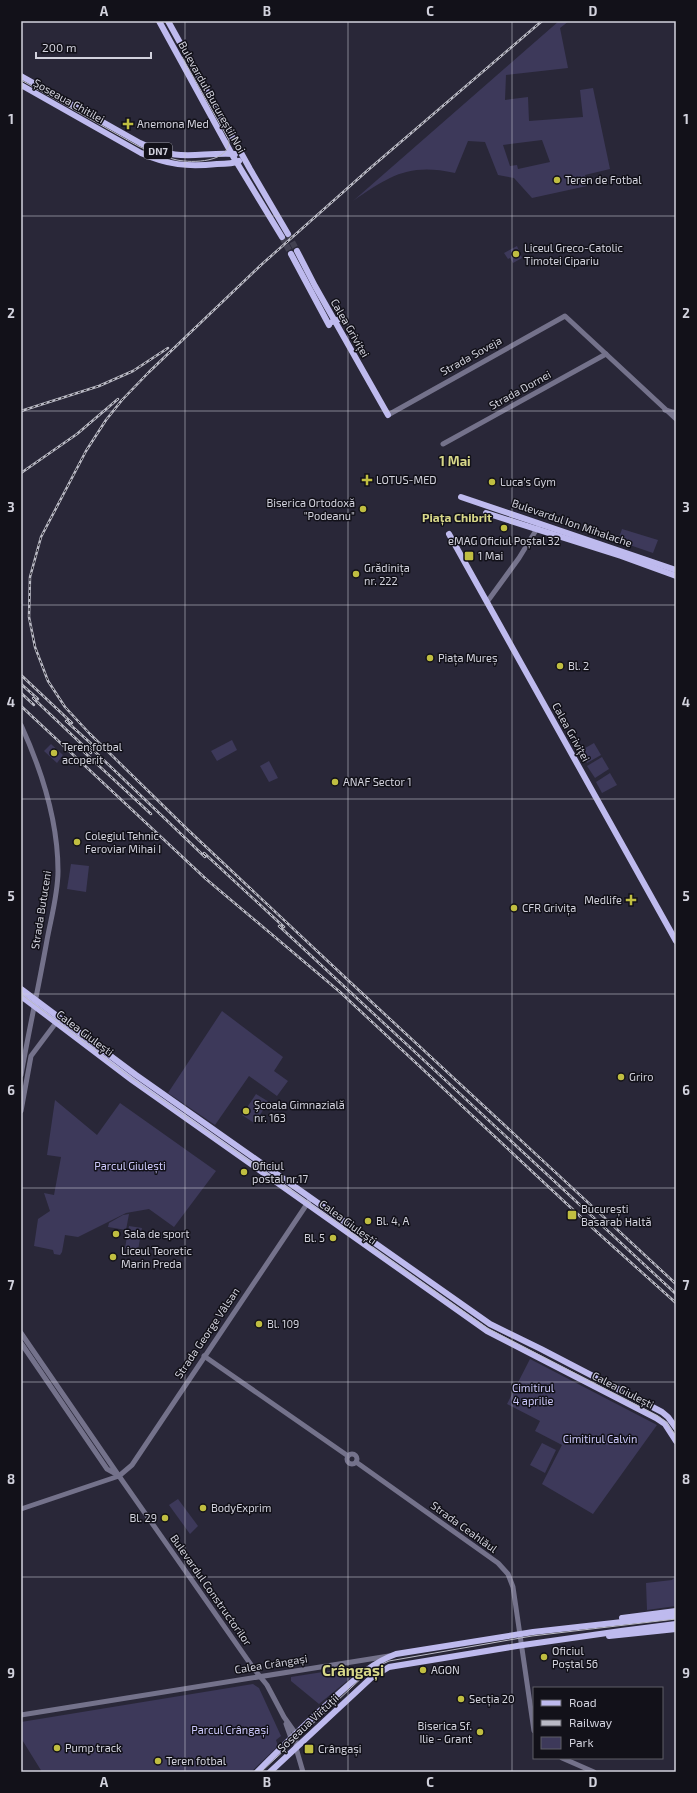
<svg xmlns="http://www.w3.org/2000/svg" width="697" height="1793" font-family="'Exo 2',sans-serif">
<rect width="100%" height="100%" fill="#292738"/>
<!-- green -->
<g fill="#3d395a" fill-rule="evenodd">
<path d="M 559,21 L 569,21 L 560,28 L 568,68 L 506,75 L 505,100 L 528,97 L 529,121 L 583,117 L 580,90 L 593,88 L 610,169 L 585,175 L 587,186 L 532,198 L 514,178 L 498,175 L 485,142 L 468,141 L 455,173 C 408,163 390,176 353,201 ZM 542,140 L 550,162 L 518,169 L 517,165 L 510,166 L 503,145 Z"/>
<path d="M 517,246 L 522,258 L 513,263 L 510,258 L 508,259 L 504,253 Z"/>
<path d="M 622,529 L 658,540 L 653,553 L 618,541 Z"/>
<path d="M 232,740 L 237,750 L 217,761 L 211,751 Z"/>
<path d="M 594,743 L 601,755 L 587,763 L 580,751 Z"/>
<path d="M 51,744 L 63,755 L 57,763 L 44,751 Z"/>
<path d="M 602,757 L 609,769 L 595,778 L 587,766 Z"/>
<path d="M 269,761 L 278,778 L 269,782 L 260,766 Z"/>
<path d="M 610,773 L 617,785 L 602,793 L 596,782 Z"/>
<path d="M 71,864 L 89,866 L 86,892 L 67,889 Z"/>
<path d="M 222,1011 L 283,1057 L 274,1071 L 288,1081 L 277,1096 L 249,1076 L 215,1125 L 168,1093 Z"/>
<path d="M 256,1094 L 269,1102 L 254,1123 L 242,1115 Z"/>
<path d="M 55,1100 L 97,1135 L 120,1103 L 216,1171 L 174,1227 L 149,1209 L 126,1213 L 78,1237 L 65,1235 L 62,1252 L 60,1255 L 54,1254 L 53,1250 L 34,1246 L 38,1219 L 50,1211 L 44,1193 L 54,1195 L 61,1157 L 47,1155 Z"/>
<path d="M 129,1214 L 126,1230 L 108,1227 L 109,1223 L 123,1215 Z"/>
<path d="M 129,1226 L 142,1228 L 138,1250 L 125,1248 Z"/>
<path d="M 530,1359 L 657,1425 L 593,1514 L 542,1484 L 562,1445 L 535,1431 L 540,1421 L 507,1404 Z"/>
<path d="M 542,1443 L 556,1450 L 545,1473 L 530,1465 Z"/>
<path d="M 178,1499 L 198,1526 L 190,1534 L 169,1505 Z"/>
<path d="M 676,1576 L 676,1606 L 647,1610 L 646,1583 L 672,1580 Z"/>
<path d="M 361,1666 L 364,1667 L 319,1704 L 291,1681 L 291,1677 Z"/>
<path d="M 253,1684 L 259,1688 L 281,1736 L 276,1740 L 278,1746 L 251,1772 L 42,1772 L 21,1738 L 21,1722 Z"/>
</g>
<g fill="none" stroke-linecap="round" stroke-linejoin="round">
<!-- major-tunnel -->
<g stroke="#424151" stroke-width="6" stroke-dasharray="6 3" stroke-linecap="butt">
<path d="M 288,234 L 297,251"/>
<path d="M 282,237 L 291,254"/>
</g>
<!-- minor -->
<g stroke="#74728b" stroke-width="5">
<path d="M 665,410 L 676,413"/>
<path d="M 388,415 L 565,316 L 676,419"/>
<path d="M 443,444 L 606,354"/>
<path d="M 487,602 L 519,558 L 538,527"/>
<path d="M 21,725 C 42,771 58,820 58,871 C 58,894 51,918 47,940 C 39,985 29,1030 21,1075"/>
<path d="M 21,1111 L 31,1056 L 58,1020"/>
<path d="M 21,1333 L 119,1476 L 254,1669 L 267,1685 L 284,1717 L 296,1734 L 296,1748 L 303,1772"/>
<path d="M 21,1343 L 107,1469 L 118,1475"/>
<path d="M 204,1356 L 348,1456"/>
<circle cx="352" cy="1459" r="5"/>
<path d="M 356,1462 L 498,1563 L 508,1574 L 513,1587 L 534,1731"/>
<path d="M 21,1509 L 119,1476 L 132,1465 L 311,1198"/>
<path d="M 21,1715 L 389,1656"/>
<path d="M 286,1724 L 292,1741"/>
<path d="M 562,1758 L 594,1772"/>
</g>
<!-- major -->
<g stroke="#bebaee" stroke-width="6">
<path d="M 159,21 L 234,158 L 282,237"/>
<path d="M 168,21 L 250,169 L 288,234"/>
<path d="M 21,76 L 140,143 C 180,163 196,152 235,154"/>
<path d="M 21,85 L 141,153 C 168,165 187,167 217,164 C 224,164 233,164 239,161"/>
<path d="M 297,251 L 315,286 L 388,415"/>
<path d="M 291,254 L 329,325"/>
<path d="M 332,322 L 342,318"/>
<path d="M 461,497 L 676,570"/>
<path d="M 486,513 L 621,556 L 676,576"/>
<path d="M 449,534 L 676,941"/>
<path d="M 21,989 L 136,1075 L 490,1324 L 541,1349 L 662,1412 L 668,1417 L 676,1428"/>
<path d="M 21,996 L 132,1080 L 487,1331 L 656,1418 L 665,1424 L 676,1441"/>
<path d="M 622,1618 L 676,1611"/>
<path d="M 609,1636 L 676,1629"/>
<path d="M 257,1772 C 282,1747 307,1722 334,1698 C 353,1681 371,1663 396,1654 L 533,1632 L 676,1616"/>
<path d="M 270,1772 L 371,1678 L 389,1667 L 523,1645 L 621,1631 L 676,1624"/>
</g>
<!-- tram -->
<g stroke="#babac5" stroke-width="1">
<path d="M 21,80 L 138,146 C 150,152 163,157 177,160 C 192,163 230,163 229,140 L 182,57"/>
<path d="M 21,994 L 133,1079 L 487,1328 L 658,1416 L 666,1422 L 676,1436"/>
<path d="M 261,1772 L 367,1673 L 374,1668 L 389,1661 L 532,1636 L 676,1619"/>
</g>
<defs>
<g id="rail">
<path d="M 542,21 L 368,170 L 261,265 L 149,372 L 122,400 L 106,420 L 86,451 L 41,537 L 30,577 L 29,617 L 35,647 L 48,681 L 65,707 L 90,734 L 187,829 L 350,982 L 676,1284"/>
<path d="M 21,411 L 99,386 L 133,371 L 168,348"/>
<path d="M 21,473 L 77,434 L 118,399"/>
<path d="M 21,675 L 72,723"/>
<path d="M 21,684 L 38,699"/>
<path d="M 21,693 L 34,705"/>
<path d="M 33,698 L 91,753"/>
<path d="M 21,706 L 206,879 L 340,992 L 598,1233 L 676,1303"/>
<path d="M 66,721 L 96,748"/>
<path d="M 90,747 L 205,857"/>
<path d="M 84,752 L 151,814"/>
<path d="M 204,853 L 284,927"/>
<path d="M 279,926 L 676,1294"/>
</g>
</defs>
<!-- rail casing -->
<use href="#rail" stroke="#babac5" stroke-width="2.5"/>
<!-- rail -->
<use href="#rail" stroke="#121119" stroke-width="1" stroke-dasharray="3" stroke-linecap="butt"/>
</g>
<!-- grid -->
<path fill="none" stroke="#d2d2dd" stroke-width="1" stroke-opacity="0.55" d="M 185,21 L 185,1772M 348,21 L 348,1772M 512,21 L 512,1772M 21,216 L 676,216M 21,411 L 676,411M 21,605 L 676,605M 21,799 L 676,799M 21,994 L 676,994M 21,1188 L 676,1188M 21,1382 L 676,1382M 21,1577 L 676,1577"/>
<!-- markers -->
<g fill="#c0be41" stroke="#121119" stroke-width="1.5">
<path d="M126 118h4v4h4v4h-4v4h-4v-4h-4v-4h4z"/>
<circle cx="557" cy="180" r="4"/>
<circle cx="516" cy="254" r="4"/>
<path d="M365 474h4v4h4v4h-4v4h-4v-4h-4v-4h4z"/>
<circle cx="492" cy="482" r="4"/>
<circle cx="363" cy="509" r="4"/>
<circle cx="504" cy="528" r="4"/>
<rect x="464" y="551" width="10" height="10" rx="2"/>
<circle cx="356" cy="574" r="4"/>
<circle cx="430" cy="658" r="4"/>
<circle cx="560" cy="666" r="4"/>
<circle cx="54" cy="753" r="4"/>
<circle cx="335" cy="782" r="4"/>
<circle cx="77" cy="842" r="4"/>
<path d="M629 894h4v4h4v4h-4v4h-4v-4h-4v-4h4z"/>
<circle cx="514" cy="908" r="4"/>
<circle cx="621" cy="1077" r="4"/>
<circle cx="246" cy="1111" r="4"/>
<circle cx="244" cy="1172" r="4"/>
<rect x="567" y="1210" width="10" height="10" rx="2"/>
<circle cx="368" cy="1221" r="4"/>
<circle cx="116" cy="1234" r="4"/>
<circle cx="333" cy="1238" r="4"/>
<circle cx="113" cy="1257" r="4"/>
<circle cx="259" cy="1324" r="4"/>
<circle cx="203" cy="1508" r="4"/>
<circle cx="165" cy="1518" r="4"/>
<circle cx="544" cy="1657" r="4"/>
<circle cx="423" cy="1670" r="4"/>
<circle cx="461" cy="1699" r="4"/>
<circle cx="480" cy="1732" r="4"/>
<circle cx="57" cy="1748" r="4"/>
<rect x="304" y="1744" width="10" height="10" rx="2"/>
<circle cx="158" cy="1761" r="4"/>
</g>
<g text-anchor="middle" stroke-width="3" stroke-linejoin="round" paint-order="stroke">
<!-- shield labels -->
<rect fill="#121119" stroke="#9898a2" stroke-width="1" x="144" y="143" width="28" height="16" rx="3"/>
<g font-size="10" font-weight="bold" fill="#d2d2dd">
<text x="158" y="155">DN7</text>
</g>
<!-- street labels -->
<g font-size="11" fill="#d2d2dd" stroke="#121119">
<text transform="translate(212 97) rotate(61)" y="4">Bulevardul Bucureștii Noi</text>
<text transform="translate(69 101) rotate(29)" y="4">Șoseaua Chitilei</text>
<text transform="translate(350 328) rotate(60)" y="4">Calea Griviței</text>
<text transform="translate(471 356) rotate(-29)" y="4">Strada Soveja</text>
<text transform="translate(520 390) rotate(-29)" y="4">Strada Dornei</text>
<text transform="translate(572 523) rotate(19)" y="4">Bulevardul Ion Mihalache</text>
<text transform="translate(571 732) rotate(61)" y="4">Calea Griviței</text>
<text transform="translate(41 910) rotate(-81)" y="4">Strada Butuceni</text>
<text transform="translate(85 1033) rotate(37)" y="4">Calea Giulești</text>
<text transform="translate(348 1222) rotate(36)" y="4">Calea Giulești</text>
<text transform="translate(207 1333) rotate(-56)" y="4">Strada George Vâlsan</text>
<text transform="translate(623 1390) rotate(27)" y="4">Calea Giulești</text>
<text transform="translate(464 1527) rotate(36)" y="4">Strada Ceahlăul</text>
<text transform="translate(211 1590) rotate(55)" y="4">Bulevardul Constructorilor</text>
<text transform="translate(271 1664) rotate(-9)" y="4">Calea Crângași</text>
<text transform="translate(308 1723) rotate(-43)" y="4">Șoseaua Virtuții</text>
</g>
<!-- poi labels -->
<g font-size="11" fill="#d2d2dd" stroke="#121119" text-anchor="start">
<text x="137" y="128">Anemona Med</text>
<text x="565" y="184">Teren de Fotbal</text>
<text x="524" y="252">Liceul Greco-Catolic<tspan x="524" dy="13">Timotei Cipariu</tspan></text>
<text x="376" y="484">LOTUS-MED</text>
<text x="500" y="486">Luca's Gym</text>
<text x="355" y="507" text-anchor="end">Biserica Ortodoxă<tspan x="355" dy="13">"Podeanu"</tspan></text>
<text x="504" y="545" text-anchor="middle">eMAG Oficiul Poștal 32</text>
<text x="478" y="560">1 Mai</text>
<text x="364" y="572">Grădinița<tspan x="364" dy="13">nr. 222</tspan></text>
<text x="438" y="662">Piața Mureș</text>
<text x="568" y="670">Bl. 2</text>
<text x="62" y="751">Teren fotbal<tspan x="62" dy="13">acoperit</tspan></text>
<text x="343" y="786">ANAF Sector 1</text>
<text x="85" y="840">Colegiul Tehnic<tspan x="85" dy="13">Feroviar Mihai I</tspan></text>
<text x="622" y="904" text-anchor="end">Medlife</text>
<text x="522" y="912">CFR Grivița</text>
<text x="629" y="1081">Griro</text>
<text x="254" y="1109">Şcoala Gimnazială<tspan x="254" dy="13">nr. 163</tspan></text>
<text x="252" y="1170">Oficiul<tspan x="252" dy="13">postal nr.17</tspan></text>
<text x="581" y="1213">București<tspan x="581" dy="13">Basarab Haltă</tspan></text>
<text x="376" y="1225">Bl. 4, A</text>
<text x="124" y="1238">Sala de sport</text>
<text x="325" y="1242" text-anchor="end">Bl. 5</text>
<text x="121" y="1255">Liceul Teoretic<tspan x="121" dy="13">Marin Preda</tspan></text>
<text x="267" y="1328">Bl. 109</text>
<text x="211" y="1512">BodyExprim</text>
<text x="157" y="1522" text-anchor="end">Bl. 29</text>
<text x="552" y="1655">Oficiul<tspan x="552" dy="13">Poștal 56</tspan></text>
<text x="431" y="1674">AGON</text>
<text x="469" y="1703">Secția 20</text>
<text x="472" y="1730" text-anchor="end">Biserica Sf.<tspan x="472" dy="13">Ilie - Grant</tspan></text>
<text x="65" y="1752">Pump track</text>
<text x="318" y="1753">Crângași</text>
<text x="166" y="1765">Teren fotbal</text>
</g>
<!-- park labels -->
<g font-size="11" fill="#cdc9fc" stroke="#121119">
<text x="130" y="1170">Parcul Giulești</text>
<text x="533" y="1392">Cimitirul<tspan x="533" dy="13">4 aprilie</tspan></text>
<text x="600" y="1443">Cimitirul Calvin</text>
<text x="230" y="1734">Parcul Crângași</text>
</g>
<!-- neighbourhood labels -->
<g font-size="12" font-weight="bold" fill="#d7d789" stroke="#121119">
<text x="457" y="522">Piața Chibrit</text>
</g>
<!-- quarter labels -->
<g font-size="13" font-weight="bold" fill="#d7d789" stroke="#121119">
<text x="455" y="466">1 Mai</text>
</g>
<!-- district labels -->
<g font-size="15" font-weight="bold" fill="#d7d789" stroke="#121119">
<text x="353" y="1676">Crângași</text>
</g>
</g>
<!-- border -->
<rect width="697" height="1793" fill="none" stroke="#121119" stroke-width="44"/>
<!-- legend -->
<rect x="533" y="1687" width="130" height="72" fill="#121119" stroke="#5f5e67"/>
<rect x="541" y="1700" width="20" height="6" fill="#bebaee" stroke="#5f5e67"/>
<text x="569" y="1707" font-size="12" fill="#d2d2dd">Road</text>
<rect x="541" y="1720" width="20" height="6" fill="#babac5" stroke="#5f5e67"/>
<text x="569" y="1727" font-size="12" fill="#d2d2dd">Railway</text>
<rect x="541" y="1737" width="20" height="12" fill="#3d395a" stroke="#5f5e67"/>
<text x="569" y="1747" font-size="12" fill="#d2d2dd">Park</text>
<!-- scale -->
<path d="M36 52v6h115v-6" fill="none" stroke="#d2d2dd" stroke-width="2"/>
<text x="42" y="52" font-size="12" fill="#d2d2dd" stroke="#121119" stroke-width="3" paint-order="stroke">200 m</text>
<rect x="22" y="22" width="653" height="1749" fill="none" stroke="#d2d2dd" stroke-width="1.5"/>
<g font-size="13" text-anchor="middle" font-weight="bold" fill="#d2d2dd">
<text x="104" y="16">A</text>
<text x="267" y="16">B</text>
<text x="430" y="16">C</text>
<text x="593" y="16">D</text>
<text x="11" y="124">1</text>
<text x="686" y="124">1</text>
<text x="11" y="318">2</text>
<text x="686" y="318">2</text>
<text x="11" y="512">3</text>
<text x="686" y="512">3</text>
<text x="11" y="707">4</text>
<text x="686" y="707">4</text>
<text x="11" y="901">5</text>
<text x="686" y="901">5</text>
<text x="11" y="1095">6</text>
<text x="686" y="1095">6</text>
<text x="11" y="1290">7</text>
<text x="686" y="1290">7</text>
<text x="11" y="1484">8</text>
<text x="686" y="1484">8</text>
<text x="11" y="1678">9</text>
<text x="686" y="1678">9</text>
<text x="104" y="1787">A</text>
<text x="267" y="1787">B</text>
<text x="430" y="1787">C</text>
<text x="593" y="1787">D</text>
</g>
</svg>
